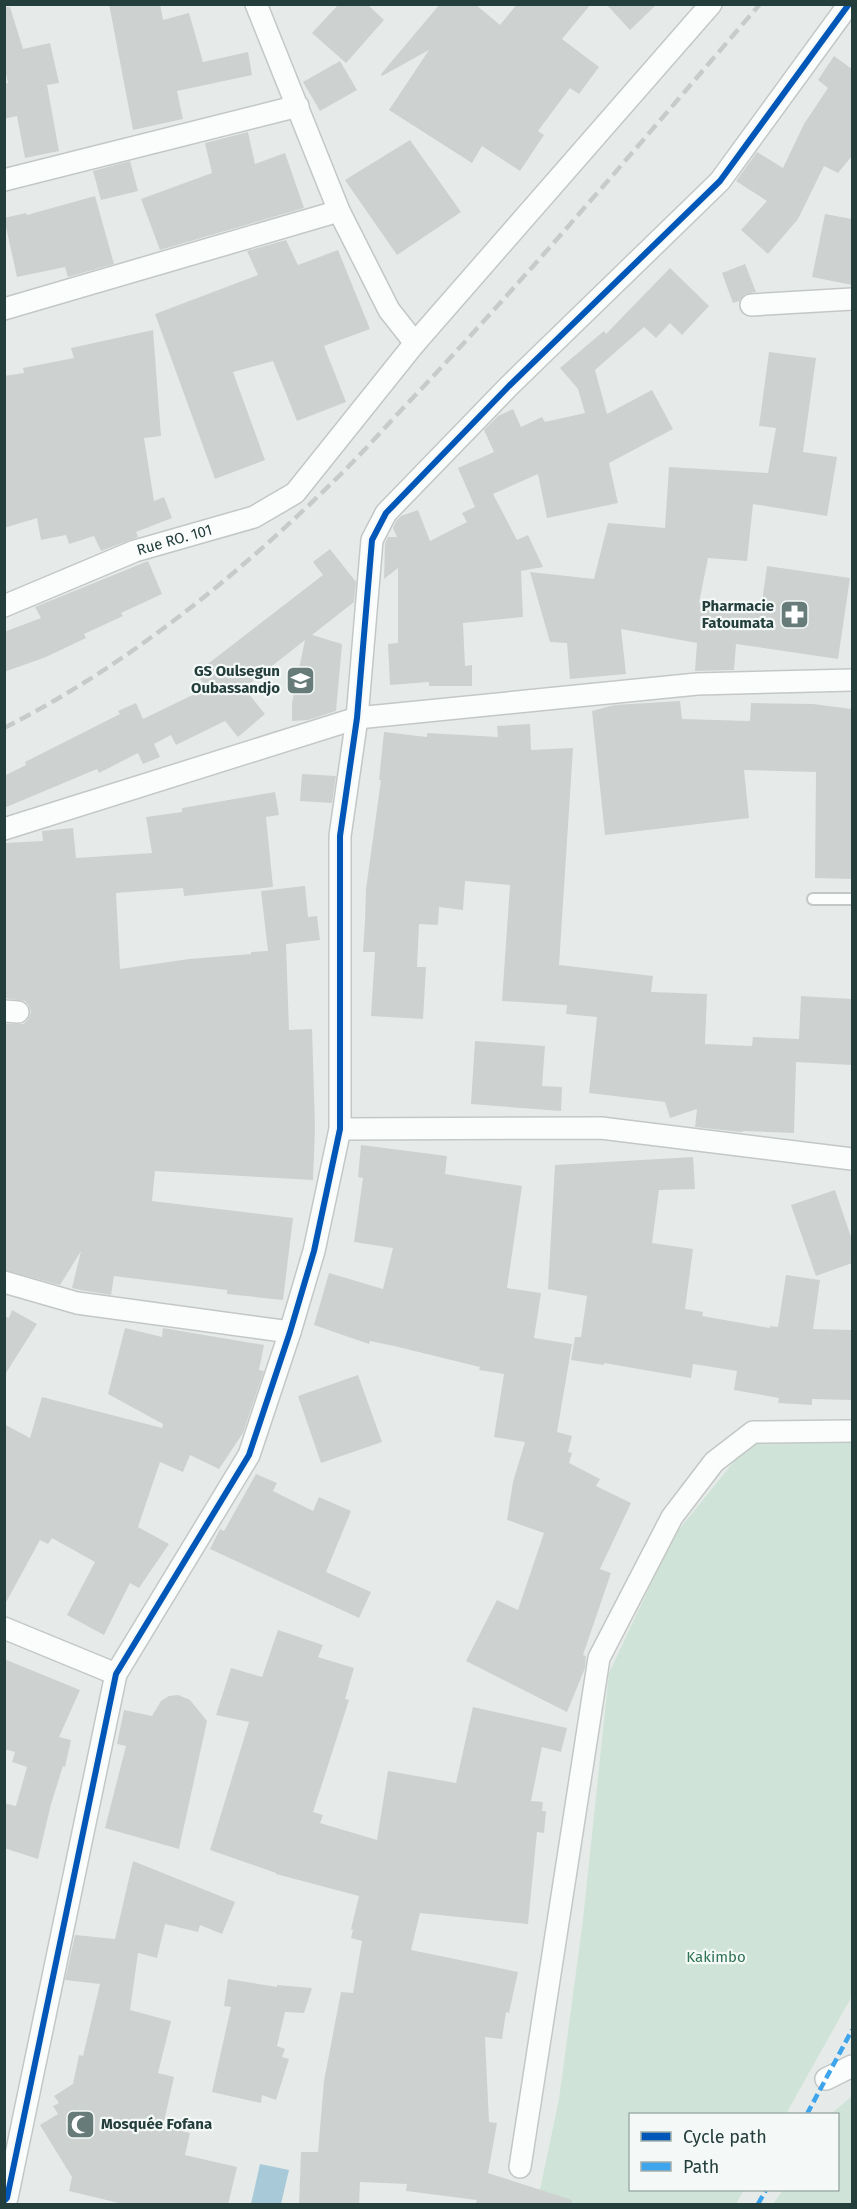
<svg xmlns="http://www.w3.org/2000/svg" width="857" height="2209" font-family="'Fira Sans',sans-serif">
<rect width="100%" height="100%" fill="#e6ebe9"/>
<!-- green -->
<g fill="#cfe3d8">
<path d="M 852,1440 L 852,1996 L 786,2114 L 630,2114 L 630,2190 L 744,2190 L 736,2204 L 537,2204 L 559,2099 L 583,1920 L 609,1673 L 673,1537 L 748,1444 Z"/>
<path d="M 852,2096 L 852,2204 L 773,2204 L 783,2190 L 838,2190 L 838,2114 L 831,2114 Z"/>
</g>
<!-- water -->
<path fill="#a8c9d8" d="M 260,2164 L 289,2170 L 281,2204 L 251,2204 Z"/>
<!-- building -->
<g fill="#cdd2d1">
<path d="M 109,4 L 160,4 L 163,20 L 189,13 L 203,62 L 248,52 L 252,75 L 177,91 L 183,119 L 133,130 Z"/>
<path d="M 339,4 L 367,4 L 384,20 L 346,63 L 312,33 Z"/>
<path d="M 440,4 L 475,4 L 500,25 L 517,4 L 591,4 L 562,39 L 599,67 L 579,94 L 570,88 L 538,131 L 544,135 L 520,171 L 482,146 L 472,163 L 389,110 L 429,50 L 382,76 L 381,74 Z"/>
<path d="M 606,4 L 657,4 L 630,30 Z"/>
<path d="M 4,7 L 10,7 L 23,49 L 50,43 L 59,83 L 47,85 L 59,151 L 25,158 L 17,116 L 4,119 L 4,84 L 8,83 L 4,65 Z"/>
<path d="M 834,56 L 852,69 L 852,156 L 838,173 L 824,166 L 798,219 L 768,254 L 741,230 L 767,201 L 736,181 L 757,152 L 783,168 L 804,124 L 828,88 L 818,80 Z"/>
<path d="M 340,61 L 357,90 L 320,111 L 303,82 Z"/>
<path d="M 248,132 L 255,164 L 285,153 L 304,208 L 160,250 L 141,199 L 212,173 L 205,143 Z"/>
<path d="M 410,140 L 461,212 L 397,255 L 345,180 Z"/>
<path d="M 130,161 L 138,191 L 101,200 L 93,171 Z"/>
<path d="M 95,196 L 114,264 L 68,277 L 65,267 L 17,277 L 4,218 L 26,213 L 27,215 Z"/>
<path d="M 825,214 L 852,219 L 852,285 L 812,277 Z"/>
<path d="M 286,240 L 298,265 L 338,250 L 370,329 L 324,346 L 346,402 L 297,421 L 273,361 L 233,372 L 265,460 L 215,479 L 155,314 L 258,275 L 247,251 Z"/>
<path d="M 745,264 L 756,292 L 745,294 L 739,301 L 733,303 L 722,273 Z"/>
<path d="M 670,268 L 709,306 L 682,335 L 670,323 L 656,338 L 644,327 L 595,370 L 607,414 L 652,390 L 673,429 L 609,463 L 618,503 L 547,518 L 538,474 L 493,494 L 517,540 L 528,535 L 543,567 L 521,571 L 523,617 L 463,623 L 465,666 L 472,665 L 472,686 L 429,686 L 429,682 L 390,685 L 388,644 L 398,643 L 398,568 L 384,579 L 385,543 L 388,537 L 397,537 L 393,528 L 396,521 L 401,516 L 418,510 L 430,541 L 467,522 L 462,513 L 475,507 L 458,468 L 494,452 L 484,430 L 498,416 L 513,409 L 521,427 L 542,417 L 545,422 L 585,413 L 578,389 L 560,368 L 604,331 L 606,334 Z"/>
<path d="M 153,330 L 161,436 L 144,438 L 154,501 L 164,497 L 172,518 L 136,532 L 138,537 L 101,551 L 94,536 L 69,544 L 66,535 L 41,540 L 37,518 L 4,528 L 4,376 L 24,373 L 23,368 L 74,358 L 71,348 Z"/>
<path d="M 769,352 L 816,358 L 803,452 L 837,457 L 827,516 L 753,504 L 747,561 L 708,558 L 699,603 L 761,609 L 767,566 L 850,578 L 838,659 L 736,644 L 734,670 L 695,671 L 697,643 L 621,629 L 626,674 L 570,679 L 567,643 L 550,642 L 530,572 L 594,579 L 608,523 L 665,528 L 669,467 L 768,473 L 776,428 L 759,426 Z"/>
<path d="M 330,549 L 356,582 L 354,602 L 312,635 L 342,644 L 336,711 L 308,720 L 292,721 L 292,703 L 305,640 L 244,688 L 265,714 L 238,737 L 225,721 L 176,745 L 171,735 L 154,744 L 160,757 L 143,764 L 138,753 L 99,773 L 97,769 L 4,808 L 4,776 L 26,765 L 25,762 L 120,714 L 118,711 L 136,703 L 143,719 L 207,688 L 196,673 L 323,575 L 313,562 Z"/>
<path d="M 148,561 L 162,594 L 121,613 L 123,616 L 84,634 L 86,638 L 46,657 L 4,672 L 4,632 L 41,618 L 35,607 Z"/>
<path d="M 680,701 L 682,719 L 750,721 L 751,703 L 813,704 L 852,709 L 852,879 L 815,878 L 816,772 L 744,770 L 749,818 L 605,835 L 592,711 L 614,705 Z"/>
<path d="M 530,724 L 531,750 L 573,748 L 559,965 L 653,976 L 651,992 L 707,994 L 705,1044 L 752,1046 L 753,1037 L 799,1039 L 801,996 L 852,999 L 852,1065 L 796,1062 L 794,1133 L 744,1131 L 741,1132 L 695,1127 L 697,1109 L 670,1118 L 665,1102 L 589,1093 L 597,1017 L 566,1014 L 567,1005 L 502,1001 L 510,885 L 465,881 L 463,910 L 439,907 L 438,925 L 419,924 L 417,967 L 426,967 L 423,1019 L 371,1016 L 375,952 L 363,952 L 365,921 L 366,889 L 381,780 L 379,780 L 384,732 L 427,737 L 427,733 L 498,737 L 497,726 Z"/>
<path d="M 302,774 L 336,776 L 332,803 L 300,801 Z"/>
<path d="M 275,792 L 279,815 L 266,817 L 273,887 L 184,896 L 183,888 L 116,893 L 120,969 L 189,959 L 251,954 L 251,952 L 268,951 L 261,891 L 305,886 L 308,917 L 317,916 L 320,940 L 286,944 L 289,1030 L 312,1029 L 315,1128 L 313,1180 L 155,1171 L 152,1201 L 293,1218 L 283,1300 L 227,1294 L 227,1290 L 114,1276 L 111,1295 L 80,1290 L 72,1288 L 81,1251 L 60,1285 L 4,1270 L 4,1024 L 23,1024 L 28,1020 L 31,1012 L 29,1006 L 25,1001 L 4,998 L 4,843 L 43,841 L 42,831 L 73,828 L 76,858 L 152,853 L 146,817 L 182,812 L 182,808 Z"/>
<path d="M 475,1041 L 545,1046 L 542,1086 L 562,1087 L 561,1111 L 471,1104 Z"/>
<path d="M 361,1145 L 447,1156 L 445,1174 L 522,1186 L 507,1288 L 541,1293 L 534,1338 L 572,1344 L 557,1432 L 572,1436 L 568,1452 L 572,1453 L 569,1463 L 600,1479 L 596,1486 L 631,1503 L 600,1569 L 611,1573 L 583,1655 L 586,1656 L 585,1668 L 567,1712 L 466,1661 L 497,1600 L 518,1610 L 544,1533 L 507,1520 L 513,1482 L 525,1442 L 494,1437 L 504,1374 L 479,1370 L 480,1367 L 394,1346 L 370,1341 L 369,1344 L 314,1325 L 329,1273 L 383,1289 L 393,1248 L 354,1242 L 363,1178 L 358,1177 Z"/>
<path d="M 693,1157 L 695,1189 L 659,1190 L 652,1243 L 693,1249 L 685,1309 L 703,1312 L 702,1316 L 770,1328 L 770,1326 L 778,1327 L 786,1275 L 820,1280 L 813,1329 L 852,1330 L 852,1400 L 812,1399 L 812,1405 L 778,1403 L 779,1398 L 734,1390 L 737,1371 L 693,1364 L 691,1378 L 604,1363 L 604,1365 L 571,1360 L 575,1337 L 581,1337 L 587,1296 L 548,1289 L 555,1165 Z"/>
<path d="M 835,1190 L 852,1240 L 852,1263 L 816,1276 L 791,1205 Z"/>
<path d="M 12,1310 L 37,1324 L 4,1376 L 4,1316 L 9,1318 Z"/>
<path d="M 125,1328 L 162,1337 L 163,1328 L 264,1345 L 259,1370 L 264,1371 L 243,1433 L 219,1469 L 190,1455 L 183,1472 L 160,1462 L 138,1527 L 169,1544 L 139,1588 L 130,1583 L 104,1635 L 67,1615 L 95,1562 L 52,1538 L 48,1544 L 40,1540 L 4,1606 L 4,1424 L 30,1438 L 42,1397 L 162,1428 L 163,1424 L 108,1394 Z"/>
<path d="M 358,1375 L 382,1442 L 321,1463 L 298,1396 Z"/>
<path d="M 256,1474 L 277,1483 L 273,1491 L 313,1511 L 319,1497 L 351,1511 L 326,1572 L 371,1592 L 359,1618 L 210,1549 L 220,1529 L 224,1531 Z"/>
<path d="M 278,1630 L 323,1645 L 318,1657 L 354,1668 L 345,1699 L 349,1700 L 313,1812 L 323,1815 L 320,1823 L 377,1840 L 388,1771 L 456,1783 L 473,1707 L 567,1728 L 561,1752 L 542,1747 L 531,1801 L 543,1802 L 542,1811 L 546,1811 L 544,1833 L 537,1832 L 528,1924 L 420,1913 L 411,1950 L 518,1972 L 509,2013 L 506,2012 L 502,2039 L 485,2037 L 489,2122 L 497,2123 L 488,2173 L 572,2200 L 571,2205 L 475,2205 L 477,2200 L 406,2191 L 407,2184 L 360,2182 L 359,2205 L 299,2205 L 301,2152 L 318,2152 L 324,2081 L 341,1992 L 353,1993 L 362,1941 L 351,1938 L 353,1930 L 351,1929 L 359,1896 L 276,1874 L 276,1873 L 210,1850 L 249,1722 L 216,1715 L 231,1668 L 262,1677 Z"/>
<path d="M 4,1659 L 80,1690 L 59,1737 L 71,1740 L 65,1767 L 63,1766 L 51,1804 L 38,1859 L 4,1848 L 4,1803 L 16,1806 L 27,1767 L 12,1762 L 15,1752 L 4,1749 Z"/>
<path d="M 178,1695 L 190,1700 L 207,1721 L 179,1849 L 105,1828 L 126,1746 L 117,1744 L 124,1710 L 152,1716 L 161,1701 L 169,1696 Z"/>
<path d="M 133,1861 L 235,1902 L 222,1934 L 200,1925 L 198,1932 L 165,1924 L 157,1958 L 138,1953 L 130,2010 L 171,2021 L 158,2073 L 174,2077 L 163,2126 L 190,2133 L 185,2155 L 237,2167 L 228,2205 L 127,2205 L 69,2191 L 72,2177 L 40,2125 L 58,2114 L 53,2106 L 59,2103 L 54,2096 L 73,2084 L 79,2055 L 83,2056 L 100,1984 L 65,1980 L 75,1935 L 115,1939 Z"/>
<path d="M 228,1979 L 277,1987 L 277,1985 L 312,1988 L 304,2013 L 285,2012 L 277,2046 L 285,2049 L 282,2057 L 289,2059 L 276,2100 L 262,2095 L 261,2103 L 212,2092 L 231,2007 L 224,2006 Z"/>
</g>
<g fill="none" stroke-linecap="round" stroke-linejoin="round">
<defs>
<path id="service" d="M 813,899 L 852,899"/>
<g id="minor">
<path d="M 4,180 L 298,106"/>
<path d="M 751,305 L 852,299"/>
<path d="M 4,309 L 339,211"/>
<path d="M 415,343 L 711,4"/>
<path id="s1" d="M 4,606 L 135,551 L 254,517 L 295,493 L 415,343 L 389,310 L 339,211 L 256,4"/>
<path d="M 4,829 L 357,718 L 697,684 L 852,680"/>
<path d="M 4,1011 L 18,1012"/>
<path d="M 340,1129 L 601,1128 L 852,1159"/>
<path d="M 4,1282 L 77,1303 L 290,1332"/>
<path d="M 4,1628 L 116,1674"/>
<path d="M 826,2079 L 852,2066"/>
<path d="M 520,2167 L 599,1658 L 672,1517 L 714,1462 L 753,1432 L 852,1431"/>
<path d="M 4,2201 L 7,2198 L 116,1674 L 249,1455 L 290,1332 L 314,1251 L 340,1129 L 340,836 L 357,718 L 372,540 L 386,513 L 509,386 L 720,181 L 849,4"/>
</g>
</defs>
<!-- service casing -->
<use href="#service" stroke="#c3c8c6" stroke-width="14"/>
<!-- minor casing -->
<use href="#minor" stroke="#c3c8c6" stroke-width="24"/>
<!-- service -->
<use href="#service" stroke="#fbfcfc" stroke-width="10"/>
<!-- minor -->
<use href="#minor" stroke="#fbfcfc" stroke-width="21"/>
<!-- rail -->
<path stroke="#c7ccca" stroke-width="4.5" stroke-dasharray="12 6" stroke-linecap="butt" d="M 4,728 C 130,664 241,573 341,474 C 369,446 396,415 424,386 C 540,262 649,133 760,4"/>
<!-- quiet -->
<g stroke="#3ea4ec" stroke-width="4.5" stroke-dasharray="9 4.5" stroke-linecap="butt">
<path d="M 807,2114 L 852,2030"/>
<path d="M 758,2204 L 766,2190"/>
</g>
<defs>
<path id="cycleway" d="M 4,2201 L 7,2198 L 116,1674 L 249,1455 L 290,1332 L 314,1251 L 340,1129 L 340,836 L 357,718 L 372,540 L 386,513 L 509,386 L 720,181 L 849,4"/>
</defs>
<!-- cycleway casing -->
<use href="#cycleway" stroke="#f4f9f8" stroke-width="10"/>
<!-- cycleway -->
<use href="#cycleway" stroke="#0057b8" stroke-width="6"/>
</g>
<!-- icons -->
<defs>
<symbol id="pharmacy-square" viewBox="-11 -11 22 22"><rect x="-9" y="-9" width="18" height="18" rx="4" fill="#677b78" stroke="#f4f9f8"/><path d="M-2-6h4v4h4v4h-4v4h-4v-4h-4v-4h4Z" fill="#fff"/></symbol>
<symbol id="school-square" viewBox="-11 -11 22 22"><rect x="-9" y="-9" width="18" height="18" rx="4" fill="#677b78" stroke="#f4f9f8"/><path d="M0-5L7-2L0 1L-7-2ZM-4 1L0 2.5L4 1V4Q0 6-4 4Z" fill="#fff"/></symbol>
<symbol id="mosque-square" viewBox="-11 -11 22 22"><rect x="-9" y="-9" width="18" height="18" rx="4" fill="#677b78" stroke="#f4f9f8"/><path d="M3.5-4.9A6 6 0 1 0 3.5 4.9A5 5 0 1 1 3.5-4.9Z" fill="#fff"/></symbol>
</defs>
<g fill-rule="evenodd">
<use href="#pharmacy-square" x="778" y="598" width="33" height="33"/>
<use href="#school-square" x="284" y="664" width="33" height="33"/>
<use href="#mosque-square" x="64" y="2108" width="33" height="33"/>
</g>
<g text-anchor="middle" stroke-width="4.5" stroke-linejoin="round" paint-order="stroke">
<!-- street labels -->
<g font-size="15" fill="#233e3b" stroke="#f4f9f8">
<text dy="5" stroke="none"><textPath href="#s1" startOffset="183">Rue RO. 101</textPath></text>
</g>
<!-- poi labels -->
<g font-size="15" font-weight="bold" fill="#233e3b" stroke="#f4f9f8" text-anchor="end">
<text x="774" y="611">Pharmacie<tspan x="774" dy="17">Fatoumata</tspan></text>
<text x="280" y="676">GS Oulsegun<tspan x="280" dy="17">Oubassandjo</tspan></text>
<text x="101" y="2129" text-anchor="start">Mosquée Fofana</text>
</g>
<!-- park labels -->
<g font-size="15" fill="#2e7454" stroke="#f4f9f8">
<text x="716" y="1962">Kakimbo</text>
</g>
</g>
<!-- border -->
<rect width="857" height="2209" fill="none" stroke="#233e3b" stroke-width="12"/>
<!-- legend -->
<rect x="629" y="2113" width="210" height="78" fill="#f4f9f8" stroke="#a0aeac" stroke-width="1.5"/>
<rect x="641" y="2132" width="30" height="9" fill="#0057b8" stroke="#a0aeac" stroke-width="1.5"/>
<text x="683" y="2143" font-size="18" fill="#233e3b">Cycle path</text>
<rect x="641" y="2162" width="30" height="9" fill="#3ea4ec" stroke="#a0aeac" stroke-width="1.5"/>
<text x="683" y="2173" font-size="18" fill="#233e3b">Path</text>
</svg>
